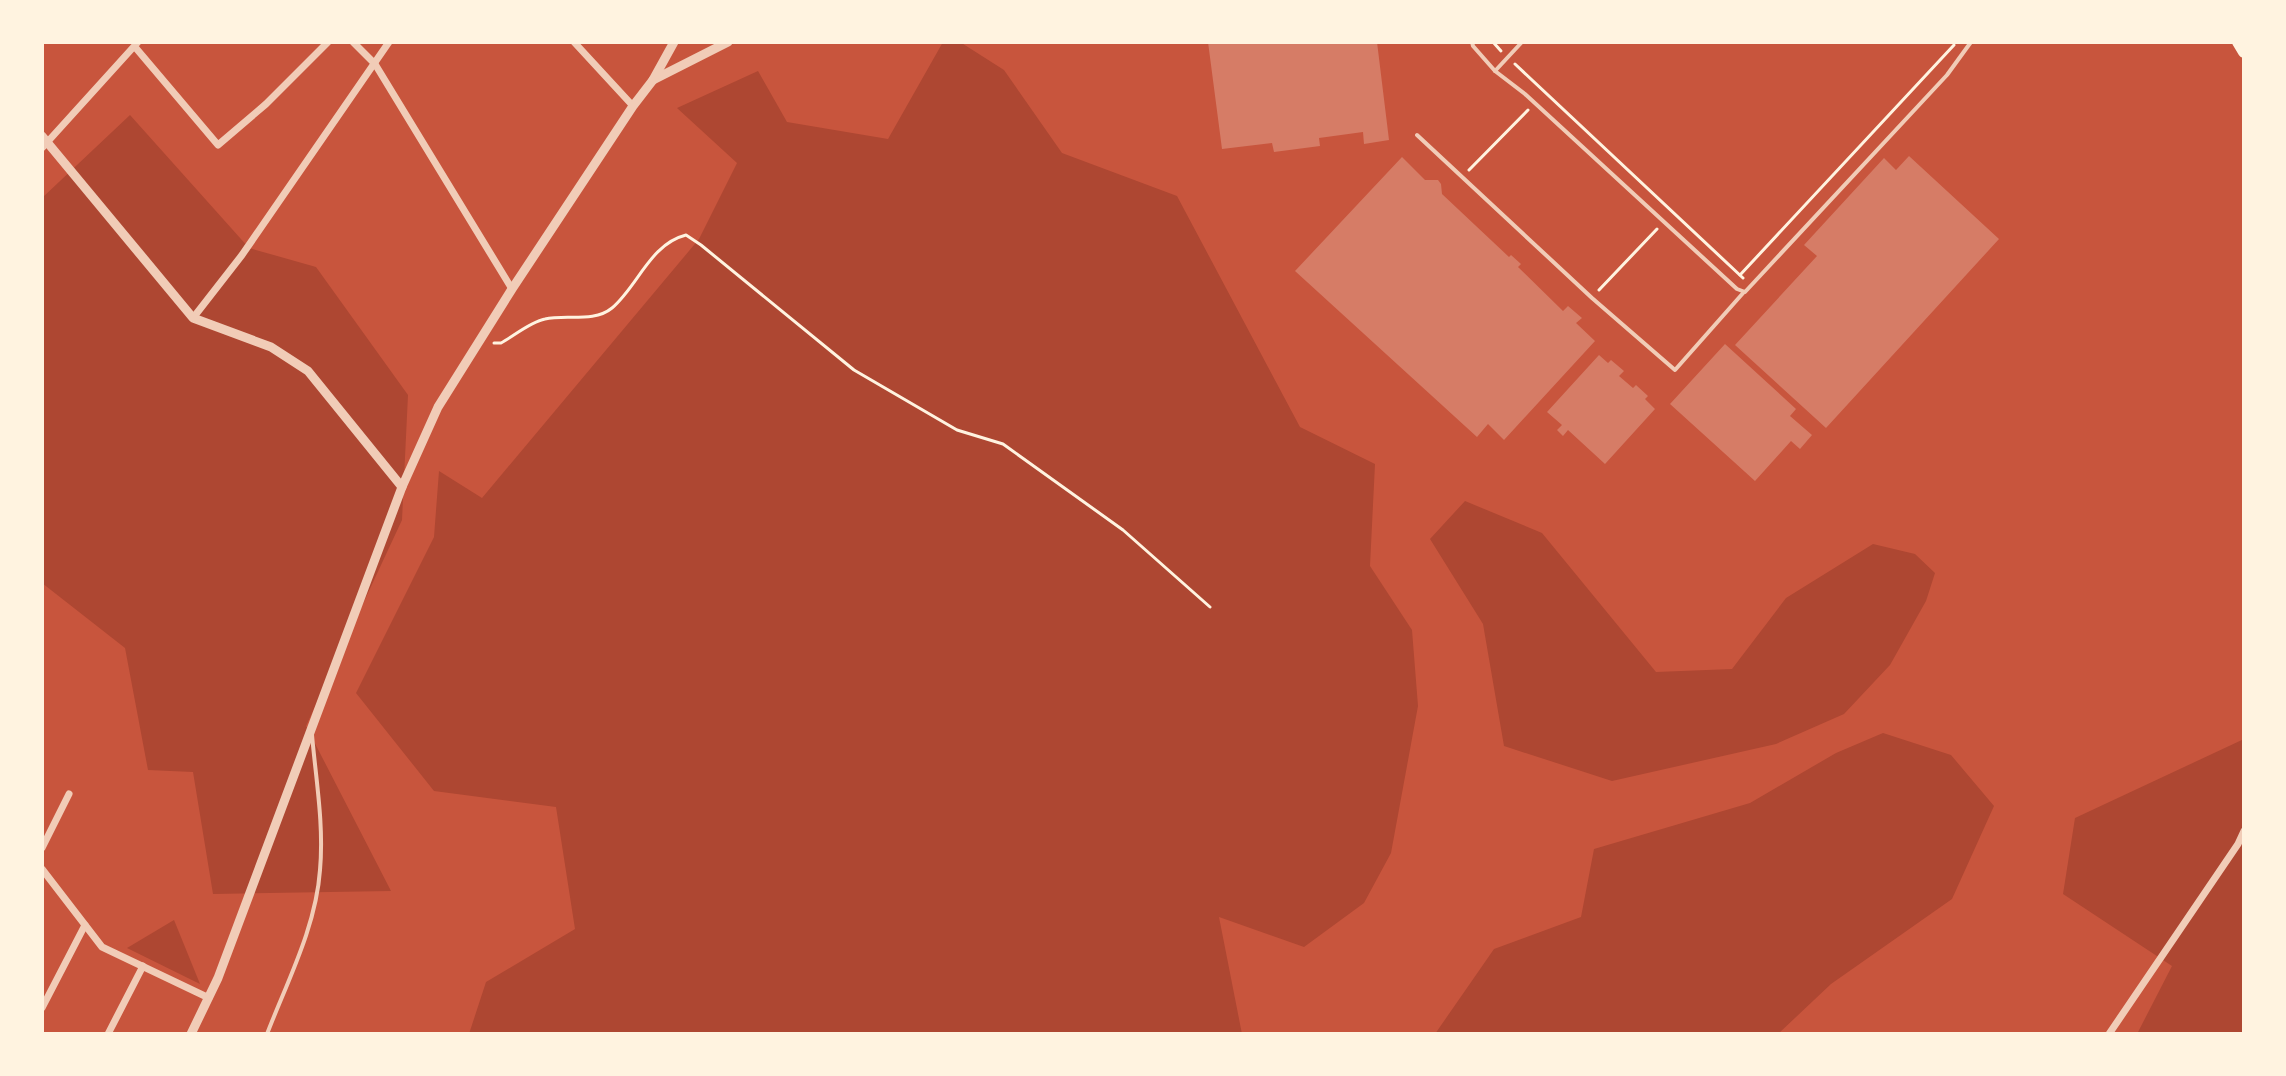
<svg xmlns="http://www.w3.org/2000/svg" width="2286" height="1076" font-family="Manrope,sans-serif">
<rect width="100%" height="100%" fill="#c8553d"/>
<!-- green -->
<g fill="#ae4732">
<path d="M 943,42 L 960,42 L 1004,70 L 1062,153 L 1177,196 L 1300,427 L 1375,464 L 1370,566 L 1412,630 L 1418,706 L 1391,853 L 1364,903 L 1304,947 L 1219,917 L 1242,1034 L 469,1034 L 486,982 L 575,929 L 556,807 L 434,791 L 356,693 L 434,537 L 439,471 L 482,498 L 699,239 L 737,163 L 677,108 L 758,71 L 787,122 L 888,139 Z"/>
<path d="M 130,115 L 249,248 L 316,267 L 408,395 L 402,520 L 306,726 L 391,891 L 213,894 L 193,772 L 148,770 L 125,648 L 42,583 L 42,198 Z"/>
<path d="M 1465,501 L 1542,533 L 1656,672 L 1732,669 L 1786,598 L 1873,544 L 1915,554 L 1935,573 L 1926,601 L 1890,665 L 1844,714 L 1776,744 L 1612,781 L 1504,746 L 1483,624 L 1430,539 Z"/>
<path d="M 1883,733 L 1951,755 L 1994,806 L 1952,899 L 1831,984 L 1778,1034 L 1435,1034 L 1494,949 L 1581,917 L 1594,849 L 1750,803 L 1836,753 Z"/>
<path d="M 2244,739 L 2244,1034 L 2137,1034 L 2172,966 L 2063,894 L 2075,818 Z"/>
<path d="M 174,920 L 200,984 L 127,948 Z"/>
</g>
<!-- building -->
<g fill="#d67c66">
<path d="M 1208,42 L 1377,42 L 1389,140 L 1364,144 L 1363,132 L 1319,138 L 1320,146 L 1274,152 L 1272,143 L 1222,149 Z"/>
<path d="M 1909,156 L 1999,239 L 1826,428 L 1735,345 L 1817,256 L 1804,245 L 1884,158 L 1896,170 Z"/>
<path d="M 1402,157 L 1425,180 L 1438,180 L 1441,184 L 1442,194 L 1509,257 L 1511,255 L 1521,264 L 1518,267 L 1563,311 L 1568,306 L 1582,318 L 1576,323 L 1595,341 L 1504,440 L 1488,424 L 1477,437 L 1295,271 Z"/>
<path d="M 1725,344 L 1796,409 L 1790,416 L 1812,435 L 1800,449 L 1791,441 L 1755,481 L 1670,404 Z"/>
<path d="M 1599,355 L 1608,363 L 1611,360 L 1624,371 L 1619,376 L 1633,388 L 1636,385 L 1648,396 L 1645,399 L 1655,409 L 1605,464 L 1568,430 L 1563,436 L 1557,430 L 1562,425 L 1547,412 Z"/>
</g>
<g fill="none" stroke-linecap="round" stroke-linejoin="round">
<!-- path -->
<g stroke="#fff3e0" stroke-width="3">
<path d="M 1493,42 L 1501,51"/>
<path d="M 1515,64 L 1743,278"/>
<path d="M 1469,170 L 1528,110"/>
<path d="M 1740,275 L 1954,45"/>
<path d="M 1599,290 L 1657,229"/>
<path d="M 494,343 L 501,343 C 514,336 530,322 545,319 C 565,314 594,323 612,308 C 638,286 650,244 686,235 L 701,245 L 854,370 L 957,430 L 1003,444 L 1123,530 L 1210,607"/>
</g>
<!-- service -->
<g stroke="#f1ccb7" stroke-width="4">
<path d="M 1472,42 L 1473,46 L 1495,71 L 1525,94 L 1737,289 L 1745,292 L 1947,75 L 1971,42"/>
<path d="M 1495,71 L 1522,42"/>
<path d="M 1417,135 L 1592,298 L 1675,370 L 1744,292"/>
<path d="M 267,1034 C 287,982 316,927 320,870 C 324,825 316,780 312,735"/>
</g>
<!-- minor -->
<g stroke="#f1ccb7" stroke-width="7">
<path d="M 353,42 L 375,64 L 512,289"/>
<path d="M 574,42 L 633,106"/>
<path d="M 135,47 L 218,145 L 266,104 L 328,42"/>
<path d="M 42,148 L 138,42"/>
<path d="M 193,318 L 242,255 L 389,42"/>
<path d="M 42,848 L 69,794"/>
<path d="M 42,869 L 102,947 L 209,998"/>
<path d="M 42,1008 L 85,925"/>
<path d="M 108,1034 L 143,966"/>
<path d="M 2109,1034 L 2238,844 L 2244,831"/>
</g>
<!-- tertiary -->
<g stroke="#f1ccb7" stroke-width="9">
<path d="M 653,80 L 728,42"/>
<path d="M 42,136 L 193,318 L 271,347 L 308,371 L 402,487"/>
<path d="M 191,1034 L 218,978 L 402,487 L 438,407 L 512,289 L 633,106 L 653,80 L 674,42"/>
</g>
<!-- trunk -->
<path stroke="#fff3e0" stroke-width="12" d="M 2238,42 L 2244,52"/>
</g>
<!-- border -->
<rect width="2286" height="1076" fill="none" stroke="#fff3e0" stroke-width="88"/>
</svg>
